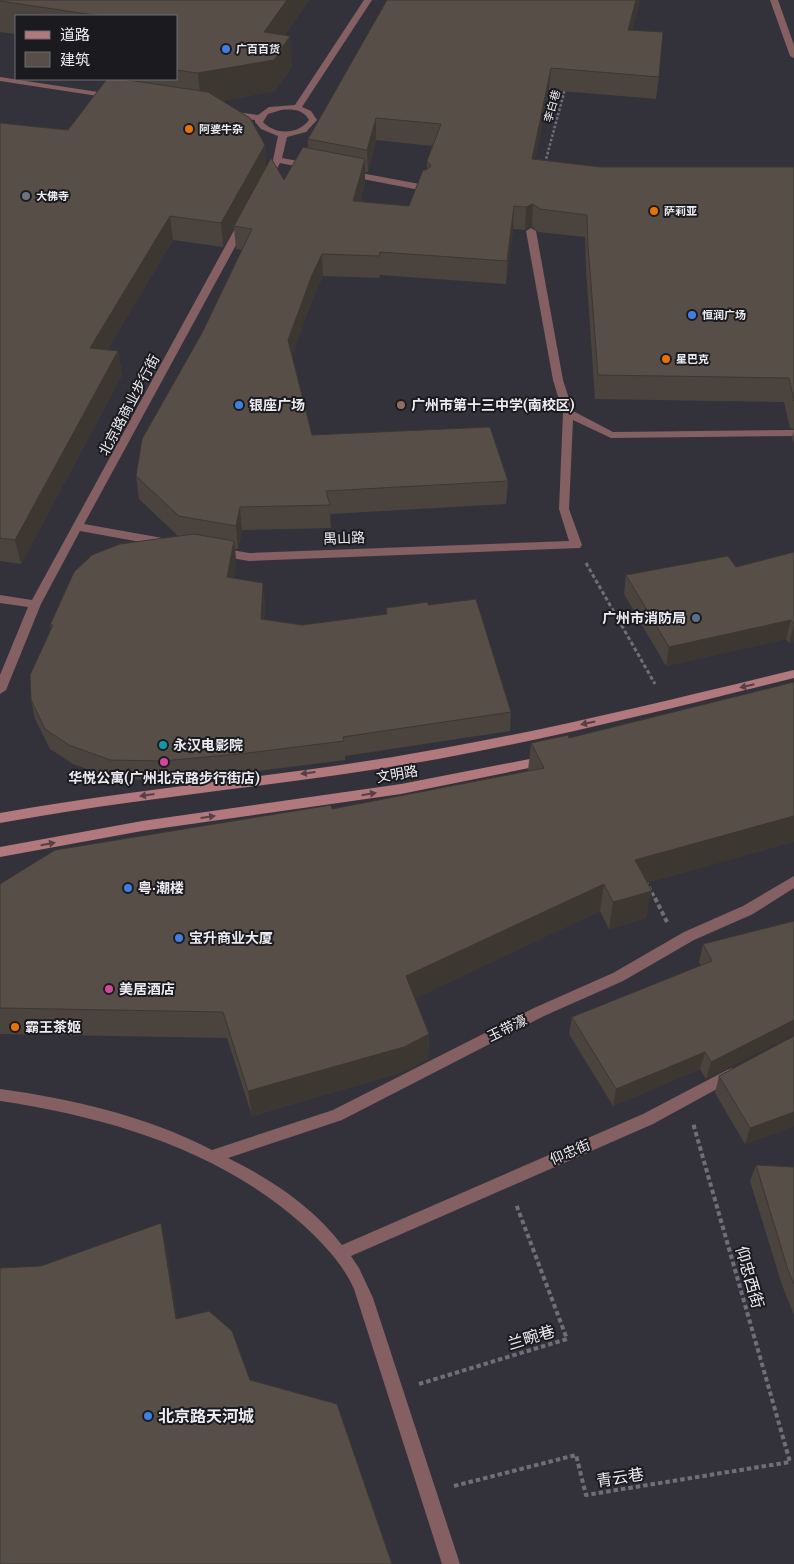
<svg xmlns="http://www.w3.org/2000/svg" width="794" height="1564" font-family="'Libre Baskerville','Noto Sans SC',serif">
<rect width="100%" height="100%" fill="#33323b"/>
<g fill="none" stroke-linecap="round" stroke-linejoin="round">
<!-- path-far2 -->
<path stroke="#706f77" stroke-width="2.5" stroke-dasharray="2.5 2" stroke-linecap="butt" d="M 545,163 L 565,89"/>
<!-- path-far1 -->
<g stroke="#706f77" stroke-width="3" stroke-dasharray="4 2.5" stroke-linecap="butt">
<path d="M 586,563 L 655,684"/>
<path d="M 646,881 L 656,900"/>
</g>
<!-- path -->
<g stroke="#706f77" stroke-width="4" stroke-dasharray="4.5 3" stroke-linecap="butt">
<path d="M 655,898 L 667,922"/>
<path d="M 419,1384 L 567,1339 L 516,1204"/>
<path d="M 454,1486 L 576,1455 L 586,1495 L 790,1462 L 693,1123"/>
</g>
<!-- lane -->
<g fill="#846063" fill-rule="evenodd">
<path d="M 558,377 L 563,380 L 573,411 L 613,432 L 791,430 L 794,430 L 794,436 L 611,438 L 573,420 L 569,509 L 564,513 L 559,509 L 563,413 L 553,380 Z"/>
<path d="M 794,876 L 794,888 L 753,914 L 694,940 L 623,981 L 544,1016 L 342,1120 L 228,1158 C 271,1179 313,1207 342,1245 L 643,1114 L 727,1070 L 732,1068 L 737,1070 L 739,1074 L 737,1078 L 653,1124 L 351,1256 L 359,1268 L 373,1298 L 460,1564 L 442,1564 L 354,1289 C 343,1264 322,1242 302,1224 C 219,1150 108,1117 0,1101 L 0,1089 C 73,1099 146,1116 212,1150 L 333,1110 L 534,1008 L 613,973 L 684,932 L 743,906 Z"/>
</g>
<!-- street -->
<g fill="#846063" fill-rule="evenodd">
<path d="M 364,0 L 372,0 L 302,107 L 311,111 L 317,120 L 306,132 L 287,137 L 282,158 L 309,163 L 313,166 L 309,169 L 280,163 L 270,181 L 264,181 L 263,179 L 273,160 L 278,136 L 261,129 L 255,122 L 255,120 L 230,117 L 226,114 L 230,111 L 258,115 L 269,107 L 295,105 ZM 281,110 C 292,109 303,109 309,120 C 298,135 275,135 263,122 L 268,114 Z"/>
<path d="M 770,0 L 778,0 L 794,45 L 794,58 L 790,56 Z"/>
<path d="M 0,77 L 111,94 L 115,96 L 111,98 L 0,81 Z"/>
<path d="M 350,171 L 425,185 L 429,188 L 425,191 L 347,176 L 347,172 Z"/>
<path d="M 243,220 L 248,223 L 84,524 L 168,539 L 174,543 L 168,547 L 80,531 L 41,604 L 6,690 L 0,694 L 0,675 L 28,607 L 0,603 L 0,595 L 32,600 L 238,223 Z"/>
<path d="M 531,228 L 536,231 L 563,380 L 558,383 L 553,380 L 526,231 Z"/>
<path d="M 564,505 L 569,509 L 582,545 L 580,548 L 249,561 L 220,556 L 214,552 L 220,548 L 249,553 L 569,541 L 559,509 Z"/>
</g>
<!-- secondary -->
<g fill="#b1787d" fill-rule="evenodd">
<path d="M 794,670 L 794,678 C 676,707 557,737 438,759 C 293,785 145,796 0,823 L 0,813 C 145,787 292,776 438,749 C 557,728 676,698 794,670 Z"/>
<path d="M 545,756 L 549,758 L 551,761 L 549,764 L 401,794 L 142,831 L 0,857 L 0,847 L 142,821 L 401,784 Z"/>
</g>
</g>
<!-- wall -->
<g fill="#4b433e" fill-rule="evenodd">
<path d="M 0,0 L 309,0 L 285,35 L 292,67 L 275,91 L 222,101 L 266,167 L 284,180 L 308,148 L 308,139 L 387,0 L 640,0 L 632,30 L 659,77 L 656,99 L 549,90 L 535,159 L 600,167 L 794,167 L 794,429 L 790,428 L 784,402 L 595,399 L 586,268 L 585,237 L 538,232 L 532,226 L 525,230 L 513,229 L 506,284 L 380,275 L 379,278 L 323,276 L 313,298 L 292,355 L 312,435 L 508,481 L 506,504 L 330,514 L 331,528 L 242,530 L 238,549 L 235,549 L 236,561 L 233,578 L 265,602 L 264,620 L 302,625 L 386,614 L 386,608 L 428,605 L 511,712 L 510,731 L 345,756 L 345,760 L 250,772 L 166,780 L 114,779 L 73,764 L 50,749 L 35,719 L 31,700 L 51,629 L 50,625 L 178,536 L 139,499 L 136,476 L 202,333 L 242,250 L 236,249 L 234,228 L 223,247 L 173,240 L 107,350 L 118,351 L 122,375 L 21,564 L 0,561 L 0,123 L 68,130 L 107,79 L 176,79 L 176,16 L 16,16 L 16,34 L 0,32 ZM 376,140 L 432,146 L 427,161 L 427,170 L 409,206 L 360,202 L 365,181 L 365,172 L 368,172 Z"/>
<path d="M 794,430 L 794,444 L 792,438 Z"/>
<path d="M 794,552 L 794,642 L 789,643 L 786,639 L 666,666 L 624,594 L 626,575 L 736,567 Z"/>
<path d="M 531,743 L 647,883 L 646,918 L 609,929 L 600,911 L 415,998 L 429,1034 L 428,1059 L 403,1072 L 252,1116 L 227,1038 L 0,1034 L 0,884 L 332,809 L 528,771 Z"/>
<path d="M 794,921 L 706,1079 L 700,1069 L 613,1106 L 569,1034 L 572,1017 L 701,965 L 699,962 L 703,944 Z"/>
<path d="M 794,1036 L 794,1126 L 745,1144 L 715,1093 L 719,1076 Z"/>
<path d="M 756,1165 L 794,1167 L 794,1315 L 782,1285 L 750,1181 Z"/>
</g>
<!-- shaded-wall -->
<g fill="#3d3732">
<path d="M 287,0 L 309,0 L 268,61 L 290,36 L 292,67 L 275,91 L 201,105 L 198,73 L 264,32 Z"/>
<path d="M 636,0 L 640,0 L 626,51 L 628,30 Z"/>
<path d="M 551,68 L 549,90 L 531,182 L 532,159 Z"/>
<path d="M 376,118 L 376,140 L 368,172 L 367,150 Z"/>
<path d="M 265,145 L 266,168 L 234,226 L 234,228 L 223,247 L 221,223 Z"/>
<path d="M 365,159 L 365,181 L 354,224 L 353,201 Z"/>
<path d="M 533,204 L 532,226 L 525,230 L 526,207 Z"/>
<path d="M 514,206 L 513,229 L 506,284 L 507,261 Z"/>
<path d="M 170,216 L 173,240 L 94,372 L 90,348 Z"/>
<path d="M 322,254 L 323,276 L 313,298 L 290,363 L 288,340 L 312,275 Z"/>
<path d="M 118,351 L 122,375 L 21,564 L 15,540 Z"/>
<path d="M 240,507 L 242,530 L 238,549 L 236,526 Z"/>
<path d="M 234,541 L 236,561 L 229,597 L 227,577 Z"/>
<path d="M 263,583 L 265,602 L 263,639 L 261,619 Z"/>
<path d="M 791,620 L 786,639 L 666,666 L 669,647 Z"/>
<path d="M 794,624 L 794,642 L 789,643 Z"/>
<path d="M 794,816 L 794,842 L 630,888 L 635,860 Z"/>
<path d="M 604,884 L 600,911 L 406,1003 L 406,976 Z"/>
<path d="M 652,891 L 646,918 L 609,929 L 613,902 Z"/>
<path d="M 794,1020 L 794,1035 L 706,1079 L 711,1062 Z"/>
<path d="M 429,1034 L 428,1059 L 403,1072 L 252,1116 L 248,1091 Z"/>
<path d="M 705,1052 L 700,1069 L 613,1106 L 616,1089 Z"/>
<path d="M 794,1112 L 794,1126 L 745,1144 L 750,1128 Z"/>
<path d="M 161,1223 L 167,1250 L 182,1345 L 176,1319 Z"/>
</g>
<!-- building -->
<g fill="#574e48" stroke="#3d3732">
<path d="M 0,0 L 287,0 L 264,32 L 290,36 L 274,60 L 198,73 L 176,70 L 176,16 L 101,16 L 0,1 Z"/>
<path d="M 387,0 L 636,0 L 628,30 L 663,32 L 659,77 L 551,68 L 532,159 L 600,167 L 794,167 L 794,401 L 789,378 L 598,375 L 588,245 L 587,215 L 540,209 L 533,204 L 526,207 L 514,206 L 507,261 L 380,252 L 379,256 L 322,254 L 312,275 L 288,340 L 312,435 L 490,427 L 508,481 L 326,491 L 330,505 L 240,507 L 236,526 L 179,516 L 136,476 L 142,439 L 202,333 L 252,229 L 234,226 L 271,158 L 284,180 L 303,147 L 365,159 L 353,201 L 409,206 L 423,170 L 426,170 L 431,166 L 427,161 L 441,124 L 376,118 L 367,150 L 308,139 Z"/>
<path d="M 107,79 L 121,79 L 208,92 L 250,118 L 265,145 L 221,223 L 170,216 L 90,348 L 118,351 L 15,540 L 0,538 L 0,123 L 68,130 Z"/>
<path d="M 194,534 L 234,541 L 227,577 L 263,583 L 261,619 L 302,625 L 387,614 L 386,608 L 428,602 L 428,605 L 476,599 L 511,712 L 343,737 L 344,741 L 248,753 L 163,761 L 110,760 L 69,745 L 45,729 L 31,700 L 30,675 L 53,625 L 50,625 L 74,572 L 92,555 L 120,544 Z"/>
<path d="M 794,552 L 794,624 L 791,620 L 669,647 L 626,575 L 728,556 L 736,567 Z"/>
<path d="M 794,682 L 794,816 L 635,860 L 652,891 L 613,902 L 604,884 L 406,976 L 429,1034 L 404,1047 L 248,1091 L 223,1012 L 0,1008 L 0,884 L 55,850 L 331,805 L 332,809 L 544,768 L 531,743 L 568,735 L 569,738 Z"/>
<path d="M 794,921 L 794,1020 L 711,1062 L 705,1052 L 616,1089 L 572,1017 L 712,961 L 703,944 Z"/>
<path d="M 794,1036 L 794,1112 L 750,1128 L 719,1076 Z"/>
<path d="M 756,1165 L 794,1167 L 794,1284 L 788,1270 Z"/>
<path d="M 161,1223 L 176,1319 L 209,1311 L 232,1331 L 250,1380 L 337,1404 L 392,1564 L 0,1564 L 0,1268 L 41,1266 Z"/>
</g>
<!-- one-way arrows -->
<defs><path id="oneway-solid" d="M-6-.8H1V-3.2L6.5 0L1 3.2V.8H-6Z" transform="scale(1.25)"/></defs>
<g fill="#574045">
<use href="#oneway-solid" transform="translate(747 686) rotate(167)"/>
<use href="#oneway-solid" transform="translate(588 723) rotate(168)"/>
<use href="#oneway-solid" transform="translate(308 773) rotate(173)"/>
<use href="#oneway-solid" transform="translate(369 794) rotate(-9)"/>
<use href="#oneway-solid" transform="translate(147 795) rotate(172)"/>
<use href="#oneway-solid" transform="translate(208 817) rotate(-8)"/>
<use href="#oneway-solid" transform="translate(48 844) rotate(-10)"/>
</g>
<!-- markers -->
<g fill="#3f7fe0" stroke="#1b1b1f" stroke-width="2">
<circle cx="226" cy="49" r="5"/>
<circle cx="692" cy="315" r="5"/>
<circle cx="239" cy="405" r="5"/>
<circle cx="128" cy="888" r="5"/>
<circle cx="179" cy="938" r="5"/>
<circle cx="148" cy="1416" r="5"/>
</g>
<g fill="#e8710a" stroke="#1b1b1f" stroke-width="2">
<circle cx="189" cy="129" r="5"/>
<circle cx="654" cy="211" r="5"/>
<circle cx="666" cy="359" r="5"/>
<circle cx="15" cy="1027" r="5"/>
</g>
<circle fill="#6b7280" stroke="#1b1b1f" stroke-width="2" cx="26" cy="196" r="5"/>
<circle fill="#8d6e63" stroke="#1b1b1f" stroke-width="2" cx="401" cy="405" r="5"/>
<circle fill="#5c6f8a" stroke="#1b1b1f" stroke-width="2" cx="696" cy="618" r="5"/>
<circle fill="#0f9aa8" stroke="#1b1b1f" stroke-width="2" cx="163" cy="745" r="5"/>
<g fill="#d1479c" stroke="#1b1b1f" stroke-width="2">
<circle cx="164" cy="762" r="5"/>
<circle cx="109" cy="989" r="5"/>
</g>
<g text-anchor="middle" stroke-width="4" stroke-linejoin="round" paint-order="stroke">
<!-- far-poi labels -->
<g font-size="11" font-weight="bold" fill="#ebebf1" stroke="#1b1b1f" text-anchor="start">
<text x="236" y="53">广百百货</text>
<text x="199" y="133">阿婆牛杂</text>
<text x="36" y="200">大佛寺</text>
<text x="664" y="215">萨莉亚</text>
<text x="702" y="319">恒润广场</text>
<text x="676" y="363">星巴克</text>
</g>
<!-- far-street labels -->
<g font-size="11" fill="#ebebf1" stroke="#1b1b1f">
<text transform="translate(552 106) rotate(-74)" y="4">李白巷</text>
</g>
<!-- street labels -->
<g font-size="14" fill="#ebebf1" stroke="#1b1b1f">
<text transform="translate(129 405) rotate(-62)" y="5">北京路商业步行街</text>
<text transform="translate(344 538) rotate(-2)" y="5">禺山路</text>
<text transform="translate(397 774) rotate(-10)" y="5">文明路</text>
<text transform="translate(507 1028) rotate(-26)" y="5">玉带濠</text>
<text transform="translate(570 1152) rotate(-23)" y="5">仰忠街</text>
</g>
<!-- poi labels -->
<g font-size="14" font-weight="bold" fill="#ebebf1" stroke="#1b1b1f" text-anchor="start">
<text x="249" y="410">银座广场</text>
<text x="411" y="410">广州市第十三中学(南校区)</text>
<text x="686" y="623" text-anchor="end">广州市消防局</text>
<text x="173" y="750">永汉电影院</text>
<text x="164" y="783" text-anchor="middle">华悦公寓(广州北京路步行街店)</text>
<text x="138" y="893">粤·潮楼</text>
<text x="189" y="943">宝升商业大厦</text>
<text x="119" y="994">美居酒店</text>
<text x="25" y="1032">霸王茶姬</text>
</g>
<!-- near-street labels -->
<g font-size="16" fill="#ebebf1" stroke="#1b1b1f">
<text transform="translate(750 1277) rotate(74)" y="6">仰忠西街</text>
<text transform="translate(531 1337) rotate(-17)" y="6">兰畹巷</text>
<text transform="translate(620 1477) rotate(-9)" y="6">青云巷</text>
</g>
<!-- near-poi labels -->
<g font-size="16" font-weight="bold" fill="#ebebf1" stroke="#1b1b1f" text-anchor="start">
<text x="158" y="1422">北京路天河城</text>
</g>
</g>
<!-- legend -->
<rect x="15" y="15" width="162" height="65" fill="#1b1b1f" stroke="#6e6e73"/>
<rect x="25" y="31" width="25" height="8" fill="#b1787d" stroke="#6e6e73"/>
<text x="60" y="40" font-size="15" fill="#ebebf1">道路</text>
<rect x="25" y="52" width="25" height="15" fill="#574e48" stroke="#6e6e73"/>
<text x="60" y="65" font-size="15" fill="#ebebf1">建筑</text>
</svg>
